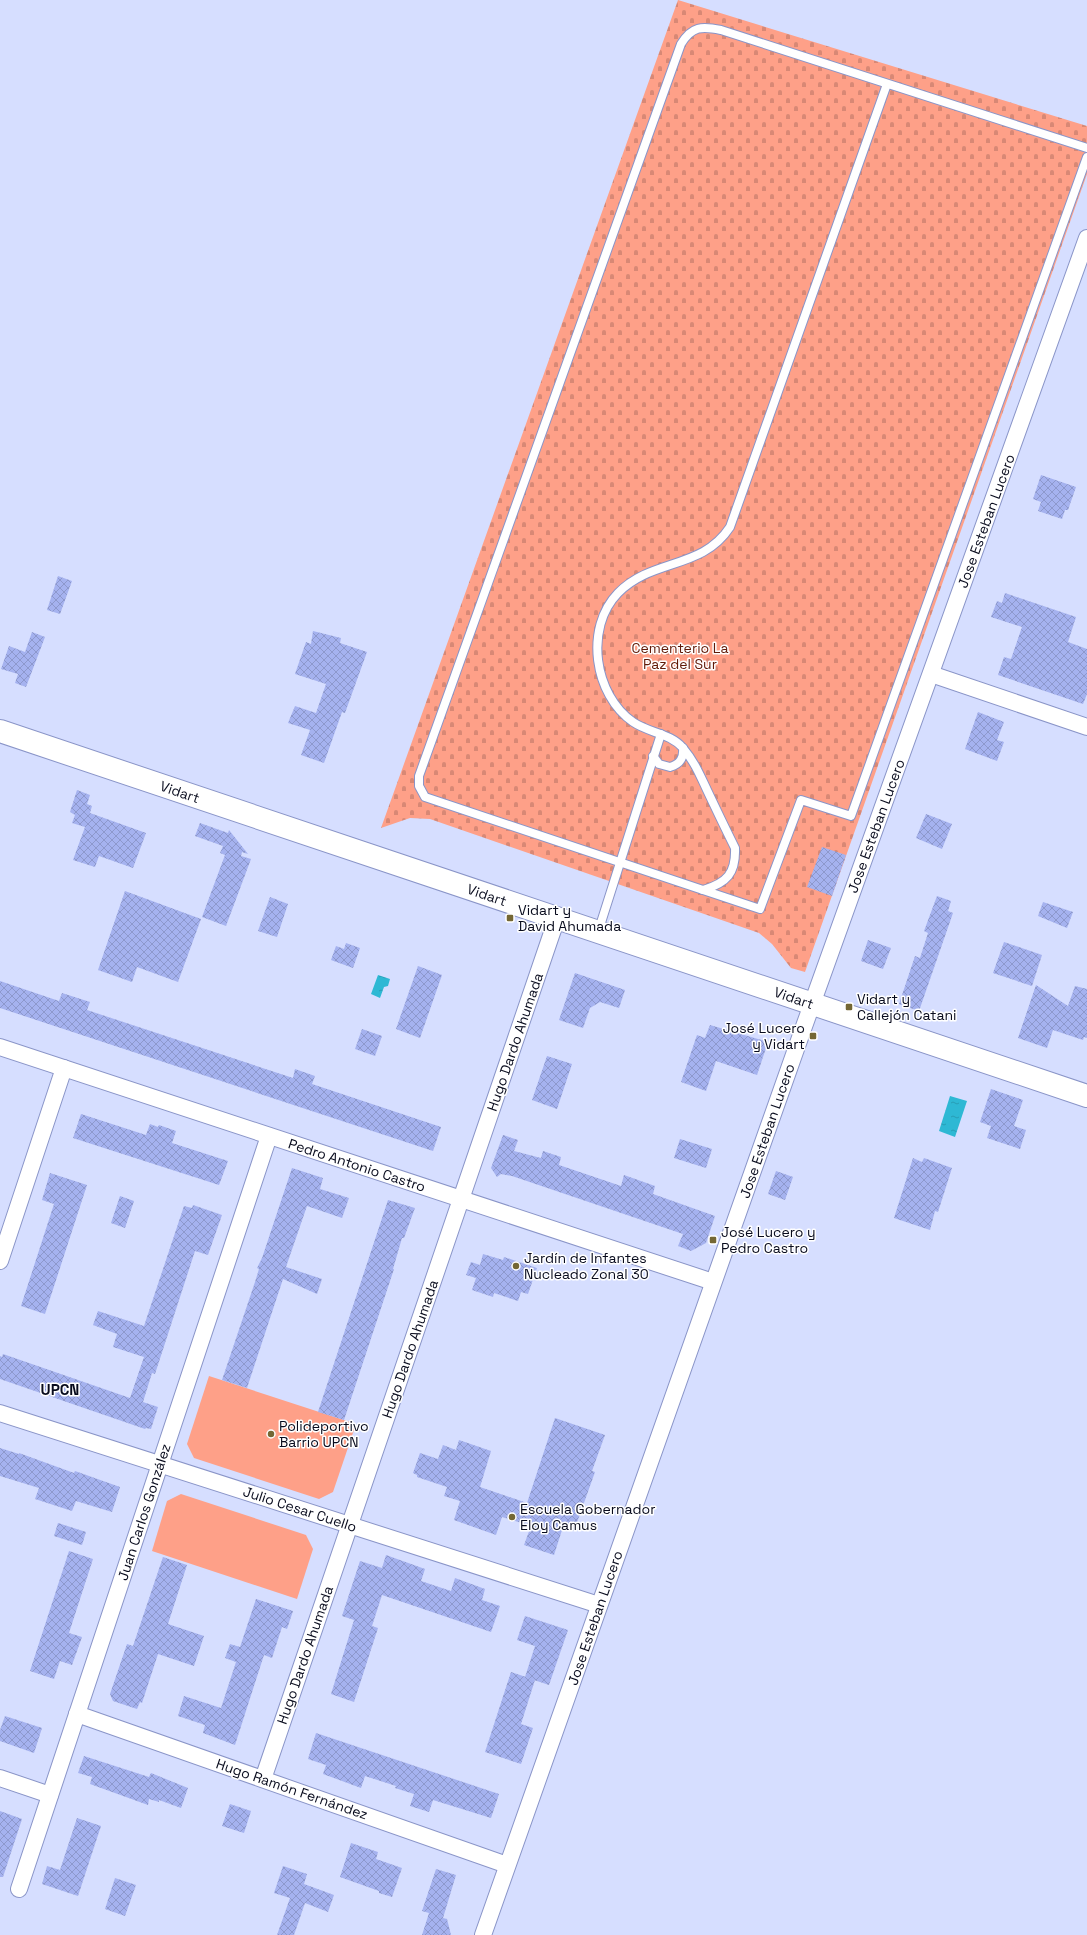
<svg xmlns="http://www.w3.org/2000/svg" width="1087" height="1935" font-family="'Space Grotesk',sans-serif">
<defs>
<pattern id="cemetery-stones" width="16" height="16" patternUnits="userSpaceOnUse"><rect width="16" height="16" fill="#fea088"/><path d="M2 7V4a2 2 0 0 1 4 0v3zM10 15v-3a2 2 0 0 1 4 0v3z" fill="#d88875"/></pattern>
<pattern id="water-ripples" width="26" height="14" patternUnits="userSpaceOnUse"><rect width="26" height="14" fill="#2eb8d4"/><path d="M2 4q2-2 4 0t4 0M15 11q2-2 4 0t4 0" fill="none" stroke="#279db6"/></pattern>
<pattern id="building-cross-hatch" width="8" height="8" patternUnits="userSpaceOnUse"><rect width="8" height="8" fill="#a5b2ef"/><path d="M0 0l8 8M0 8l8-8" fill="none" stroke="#8d98cc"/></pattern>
</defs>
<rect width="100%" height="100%" fill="#d6deff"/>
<!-- green -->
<g fill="#fea088">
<path d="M 209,1376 L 356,1424 L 333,1492 L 319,1499 L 194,1458 L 187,1444 Z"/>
<path d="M 181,1494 L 306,1535 L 313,1549 L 297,1599 L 152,1551 L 167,1501 Z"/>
</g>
<!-- cemetery -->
<path fill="url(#cemetery-stones)" d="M 678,0 L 1087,126 L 1087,174 L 805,972 L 791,968 L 772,944 L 759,933 L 430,819 L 410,818 L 381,828 Z"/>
<!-- water -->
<g fill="url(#water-ripples)">
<path d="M 378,975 L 390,979 L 388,986 L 384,987 L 380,998 L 371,994 Z"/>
<path d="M 950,1096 L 967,1101 L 955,1137 L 939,1131 Z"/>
</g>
<!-- building -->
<g fill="url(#building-cross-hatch)">
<path d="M 1041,475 L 1076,487 L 1068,510 L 1065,510 L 1062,519 L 1038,511 L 1041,502 L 1033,499 Z"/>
<path d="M 58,576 L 72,581 L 60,614 L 47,610 Z"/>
<path d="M 1005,593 L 1076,617 L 1068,642 L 1087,649 L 1087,694 L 1083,704 L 998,675 L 1004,657 L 1011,659 L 1022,627 L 991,617 L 997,601 L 1002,603 Z"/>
<path d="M 313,631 L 341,638 L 340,643 L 367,652 L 345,713 L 342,712 L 324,763 L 301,755 L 310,730 L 288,723 L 295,706 L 316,713 L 326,684 L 295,674 L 306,642 L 311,644 Z"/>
<path d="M 32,632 L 45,637 L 26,687 L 15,683 L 18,674 L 1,669 L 9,646 L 25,652 Z"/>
<path d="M 978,712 L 1004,722 L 997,740 L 1004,742 L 997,761 L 965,749 Z"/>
<path d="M 77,790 L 90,795 L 87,804 L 92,806 L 90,813 L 146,833 L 133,868 L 99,856 L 95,867 L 73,860 L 85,827 L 72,823 L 75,815 L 70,812 Z"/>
<path d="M 926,814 L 952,824 L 942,849 L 916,838 Z"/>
<path d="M 200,823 L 228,833 L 229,830 L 248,854 L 242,852 L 241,856 L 251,859 L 226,926 L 202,917 L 225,855 L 220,853 L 223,846 L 195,836 Z"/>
<path d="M 822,847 L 846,855 L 832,896 L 807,887 Z"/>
<path d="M 125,891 L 201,919 L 178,982 L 137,967 L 132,982 L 98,970 Z"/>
<path d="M 937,896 L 951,901 L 948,911 L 953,913 L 919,1011 L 899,1004 L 915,956 L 920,958 L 928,933 L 924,931 Z"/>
<path d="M 270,897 L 288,904 L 277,937 L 258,931 Z"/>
<path d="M 1043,902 L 1073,912 L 1067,928 L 1038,916 Z"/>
<path d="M 868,940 L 891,948 L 883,969 L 861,961 Z"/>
<path d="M 1004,942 L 1042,955 L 1032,986 L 993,973 Z"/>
<path d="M 346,943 L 360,948 L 353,968 L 331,960 L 336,946 L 344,949 Z"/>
<path d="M 418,966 L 442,975 L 420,1038 L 396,1029 Z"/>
<path d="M 575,973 L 625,990 L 619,1008 L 600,1002 L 590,1008 L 583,1028 L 559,1020 Z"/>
<path d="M 0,981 L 59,1001 L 62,993 L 90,1002 L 87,1010 L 293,1078 L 295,1069 L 315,1076 L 312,1084 L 441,1127 L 433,1151 L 0,1008 Z"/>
<path d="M 1036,985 L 1068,1006 L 1075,986 L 1087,989 L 1087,1038 L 1084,1037 L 1083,1040 L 1053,1030 L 1047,1048 L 1018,1038 Z"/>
<path d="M 710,1025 L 768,1042 L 757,1075 L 716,1061 L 706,1091 L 681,1082 L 697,1035 L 705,1038 Z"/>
<path d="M 362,1029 L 382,1036 L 375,1056 L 355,1049 Z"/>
<path d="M 547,1056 L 572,1064 L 557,1109 L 532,1100 Z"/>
<path d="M 991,1089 L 1023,1100 L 1014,1126 L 1026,1130 L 1020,1149 L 987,1138 L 991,1126 L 980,1122 Z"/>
<path d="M 81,1114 L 146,1135 L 150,1124 L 158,1127 L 159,1125 L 176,1131 L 172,1143 L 228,1161 L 219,1185 L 73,1138 Z"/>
<path d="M 503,1135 L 518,1140 L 514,1151 L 541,1158 L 543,1151 L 561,1157 L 559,1165 L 621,1186 L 624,1175 L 655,1186 L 653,1194 L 715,1216 L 706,1243 L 691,1251 L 678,1246 L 683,1234 L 512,1176 L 501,1174 L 497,1177 L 491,1168 Z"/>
<path d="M 680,1139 L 712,1149 L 706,1168 L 674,1158 Z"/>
<path d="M 913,1158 L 922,1162 L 924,1158 L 952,1168 L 938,1212 L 935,1211 L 930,1230 L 894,1218 Z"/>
<path d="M 292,1168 L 323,1178 L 320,1189 L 349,1198 L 342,1218 L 307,1206 L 286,1267 L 322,1279 L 317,1294 L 283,1279 L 247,1388 L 222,1380 L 255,1282 L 259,1269 L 257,1268 L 262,1258 Z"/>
<path d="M 776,1171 L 793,1177 L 785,1200 L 768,1194 Z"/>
<path d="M 50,1173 L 87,1185 L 45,1314 L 21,1306 L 54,1204 L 42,1200 Z"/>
<path d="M 120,1196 L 134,1201 L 125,1228 L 111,1223 Z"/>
<path d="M 388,1200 L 415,1208 L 404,1238 L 402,1238 L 393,1269 L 394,1269 L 344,1420 L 318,1412 Z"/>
<path d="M 193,1205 L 222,1215 L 208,1255 L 195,1251 L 155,1374 L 152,1373 L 143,1402 L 158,1407 L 151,1429 L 146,1428 L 145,1429 L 0,1379 L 0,1356 L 2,1357 L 3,1354 L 130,1398 L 144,1357 L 113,1347 L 117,1334 L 93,1325 L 98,1311 L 144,1326 L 184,1206 L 192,1208 Z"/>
<path d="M 483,1254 L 503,1260 L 504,1257 L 537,1268 L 528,1294 L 521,1292 L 518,1301 L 494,1293 L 493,1297 L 472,1290 L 476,1278 L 466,1275 L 471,1262 L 480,1265 Z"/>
<path d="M 555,1418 L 605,1435 L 592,1471 L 595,1472 L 574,1531 L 563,1527 L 554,1555 L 524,1545 L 531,1526 L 502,1517 L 496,1535 L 454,1520 L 460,1501 L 444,1496 L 447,1487 L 417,1477 L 417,1475 L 413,1473 L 420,1453 L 438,1459 L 443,1445 L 456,1450 L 459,1440 L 491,1451 L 480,1487 L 527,1503 Z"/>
<path d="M 0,1448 L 19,1454 L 19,1453 L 74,1473 L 75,1471 L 120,1487 L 112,1512 L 76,1501 L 72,1511 L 35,1499 L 39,1488 L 0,1476 Z"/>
<path d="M 58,1523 L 86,1532 L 82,1545 L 54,1536 Z"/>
<path d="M 69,1551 L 93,1559 L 69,1633 L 82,1637 L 72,1665 L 60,1661 L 54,1679 L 30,1671 Z"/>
<path d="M 386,1555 L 425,1569 L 421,1581 L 451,1591 L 455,1578 L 485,1589 L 482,1600 L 500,1606 L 491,1632 L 382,1595 L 372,1626 L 378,1628 L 354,1702 L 331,1694 L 354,1620 L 342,1616 L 360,1561 L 382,1568 Z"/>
<path d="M 163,1557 L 187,1565 L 168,1624 L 204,1636 L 194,1666 L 158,1654 L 142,1703 L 140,1702 L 137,1709 L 113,1701 L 110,1694 L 127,1644 L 133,1646 Z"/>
<path d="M 256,1599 L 293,1611 L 287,1629 L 282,1627 L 272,1658 L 264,1655 L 235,1745 L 203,1733 L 205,1725 L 178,1716 L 184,1696 L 221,1708 L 236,1662 L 225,1658 L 230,1644 L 240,1647 Z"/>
<path d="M 525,1616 L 568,1630 L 549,1685 L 525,1677 L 535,1646 L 517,1640 Z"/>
<path d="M 511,1672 L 535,1680 L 521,1724 L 533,1728 L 521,1764 L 485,1752 Z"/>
<path d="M 5,1716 L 42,1728 L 34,1753 L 0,1741 L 0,1730 Z"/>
<path d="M 316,1733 L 499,1794 L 491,1818 L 433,1800 L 429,1812 L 410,1806 L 414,1794 L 395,1788 L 396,1786 L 365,1776 L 361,1788 L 323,1774 L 326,1765 L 308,1759 Z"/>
<path d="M 84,1756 L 149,1777 L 151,1773 L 188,1788 L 181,1808 L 159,1800 L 159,1802 L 149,1799 L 148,1805 L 90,1784 L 92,1777 L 78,1773 Z"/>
<path d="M 230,1804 L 251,1811 L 244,1833 L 222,1826 Z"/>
<path d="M 0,1811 L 22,1819 L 3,1877 L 0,1877 Z"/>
<path d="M 77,1818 L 101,1826 L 78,1896 L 42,1884 L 47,1866 L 60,1870 Z"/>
<path d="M 351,1843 L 378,1852 L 376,1859 L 402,1868 L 392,1897 L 379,1893 L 379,1891 L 340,1877 Z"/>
<path d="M 283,1866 L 307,1874 L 304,1884 L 334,1895 L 328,1912 L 305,1903 L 294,1935 L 277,1935 L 290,1898 L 274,1893 Z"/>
<path d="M 436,1869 L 456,1875 L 443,1918 L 447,1919 L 451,1935 L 422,1935 L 429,1913 L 422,1911 Z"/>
<path d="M 115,1878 L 136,1885 L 125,1916 L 105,1909 Z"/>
</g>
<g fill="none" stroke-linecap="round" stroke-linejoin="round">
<defs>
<g id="lane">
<path d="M 887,84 L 730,527 C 702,570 652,558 618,593 C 584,628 594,695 633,722 C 649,733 670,733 683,748 C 694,761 700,775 707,790 C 716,809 725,828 735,848 C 736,873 727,883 703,890 L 425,797 L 419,786 L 419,776 L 681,44 C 692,26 702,26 721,30 L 1087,148"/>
<path d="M 653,756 L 659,764 L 670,767 C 680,764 684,758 683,748"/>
<path d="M 703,890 L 760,909 L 801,800 L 851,816 L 1087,157"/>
<path d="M 598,932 L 661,734"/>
</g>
<g id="street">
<path d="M 931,674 L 1087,727"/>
<path d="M 0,1047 L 713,1282"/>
<path d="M 0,1261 L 64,1068"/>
<path d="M 0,1413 L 599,1605"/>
<path d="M 77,1714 L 507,1865"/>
<path d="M 0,1778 L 50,1795"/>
<path d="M 263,1779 L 557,918"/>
<path d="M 19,1889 L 269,1136"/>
<path d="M 483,1935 L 802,1032 L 1087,238"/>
</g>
<path id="secondary" d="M 0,731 L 1087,1096"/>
</defs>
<!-- lane casing -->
<use href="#lane" stroke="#8a95c8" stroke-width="10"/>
<!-- street casing -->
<use href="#street" stroke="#8a95c8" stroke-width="18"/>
<!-- secondary casing -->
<use href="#secondary" stroke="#8a95c8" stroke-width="24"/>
<!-- lane -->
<use href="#lane" stroke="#fff" stroke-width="8"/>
<!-- street -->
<use href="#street" stroke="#fff" stroke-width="16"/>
<!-- secondary -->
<use href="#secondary" stroke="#fff" stroke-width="22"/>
</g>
<!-- markers -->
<g fill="#746734" stroke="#fff" stroke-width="1.5">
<rect x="506" y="914" width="8" height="8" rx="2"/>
<rect x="845" y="1003" width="8" height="8" rx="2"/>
<rect x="809" y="1032" width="8" height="8" rx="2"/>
<rect x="709" y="1236" width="8" height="8" rx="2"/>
<circle cx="516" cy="1266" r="4"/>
<circle cx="271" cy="1434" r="4"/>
<circle cx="512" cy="1517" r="4"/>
</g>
<g text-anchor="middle" stroke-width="3" stroke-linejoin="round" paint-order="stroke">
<!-- street labels -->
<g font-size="14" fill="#080b1d" stroke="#fff">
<text transform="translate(986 521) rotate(-70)" y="5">Jose Esteban Lucero</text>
<text transform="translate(180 792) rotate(19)" y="5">Vidart</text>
<text transform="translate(876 826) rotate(-70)" y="5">Jose Esteban Lucero</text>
<text transform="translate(487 895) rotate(19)" y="5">Vidart</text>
<text transform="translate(794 998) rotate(19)" y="5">Vidart</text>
<text transform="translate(515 1042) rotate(-71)" y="5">Hugo Dardo Ahumada</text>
<text transform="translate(767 1131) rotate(-71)" y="5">Jose Esteban Lucero</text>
<text transform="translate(357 1165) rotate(18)" y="5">Pedro Antonio Castro</text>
<text transform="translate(410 1349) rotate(-71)" y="5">Hugo Dardo Ahumada</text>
<text transform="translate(300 1509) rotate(18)" y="5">Julio Cesar Cuello</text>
<text transform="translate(144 1512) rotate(-72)" y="5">Juan Carlos González</text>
<text transform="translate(595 1618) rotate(-71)" y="5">Jose Esteban Lucero</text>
<text transform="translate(305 1655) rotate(-71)" y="5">Hugo Dardo Ahumada</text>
<text transform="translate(292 1789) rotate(19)" y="5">Hugo Ramón Fernández</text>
</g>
<!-- park labels -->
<g font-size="14" fill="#611a08" stroke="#fff">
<text x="680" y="653">Cementerio La<tspan x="680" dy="16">Paz del Sur</tspan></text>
</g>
<!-- poi labels -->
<g font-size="14" fill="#080b1d" stroke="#fff" text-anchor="start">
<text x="518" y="915">Vidart y<tspan x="518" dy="16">David Ahumada</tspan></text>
<text x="857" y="1004">Vidart y<tspan x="857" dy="16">Callejón Catani</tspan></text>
<text x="805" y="1033" text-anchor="end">José Lucero<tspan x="805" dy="16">y Vidart</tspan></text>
<text x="721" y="1237">José Lucero y<tspan x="721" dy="16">Pedro Castro</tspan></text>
<text x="524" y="1263">Jardín de Infantes<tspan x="524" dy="16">Nucleado Zonal 30</tspan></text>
<text x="279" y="1431">Polideportivo<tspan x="279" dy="16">Barrio UPCN</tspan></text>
<text x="520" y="1514">Escuela Gobernador<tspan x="520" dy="16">Eloy Camus</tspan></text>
</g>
<!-- neighbourhood labels -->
<g font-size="15" font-weight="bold" fill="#080b1d" stroke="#fff">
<text x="60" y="1395">UPCN</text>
</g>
</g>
</svg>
